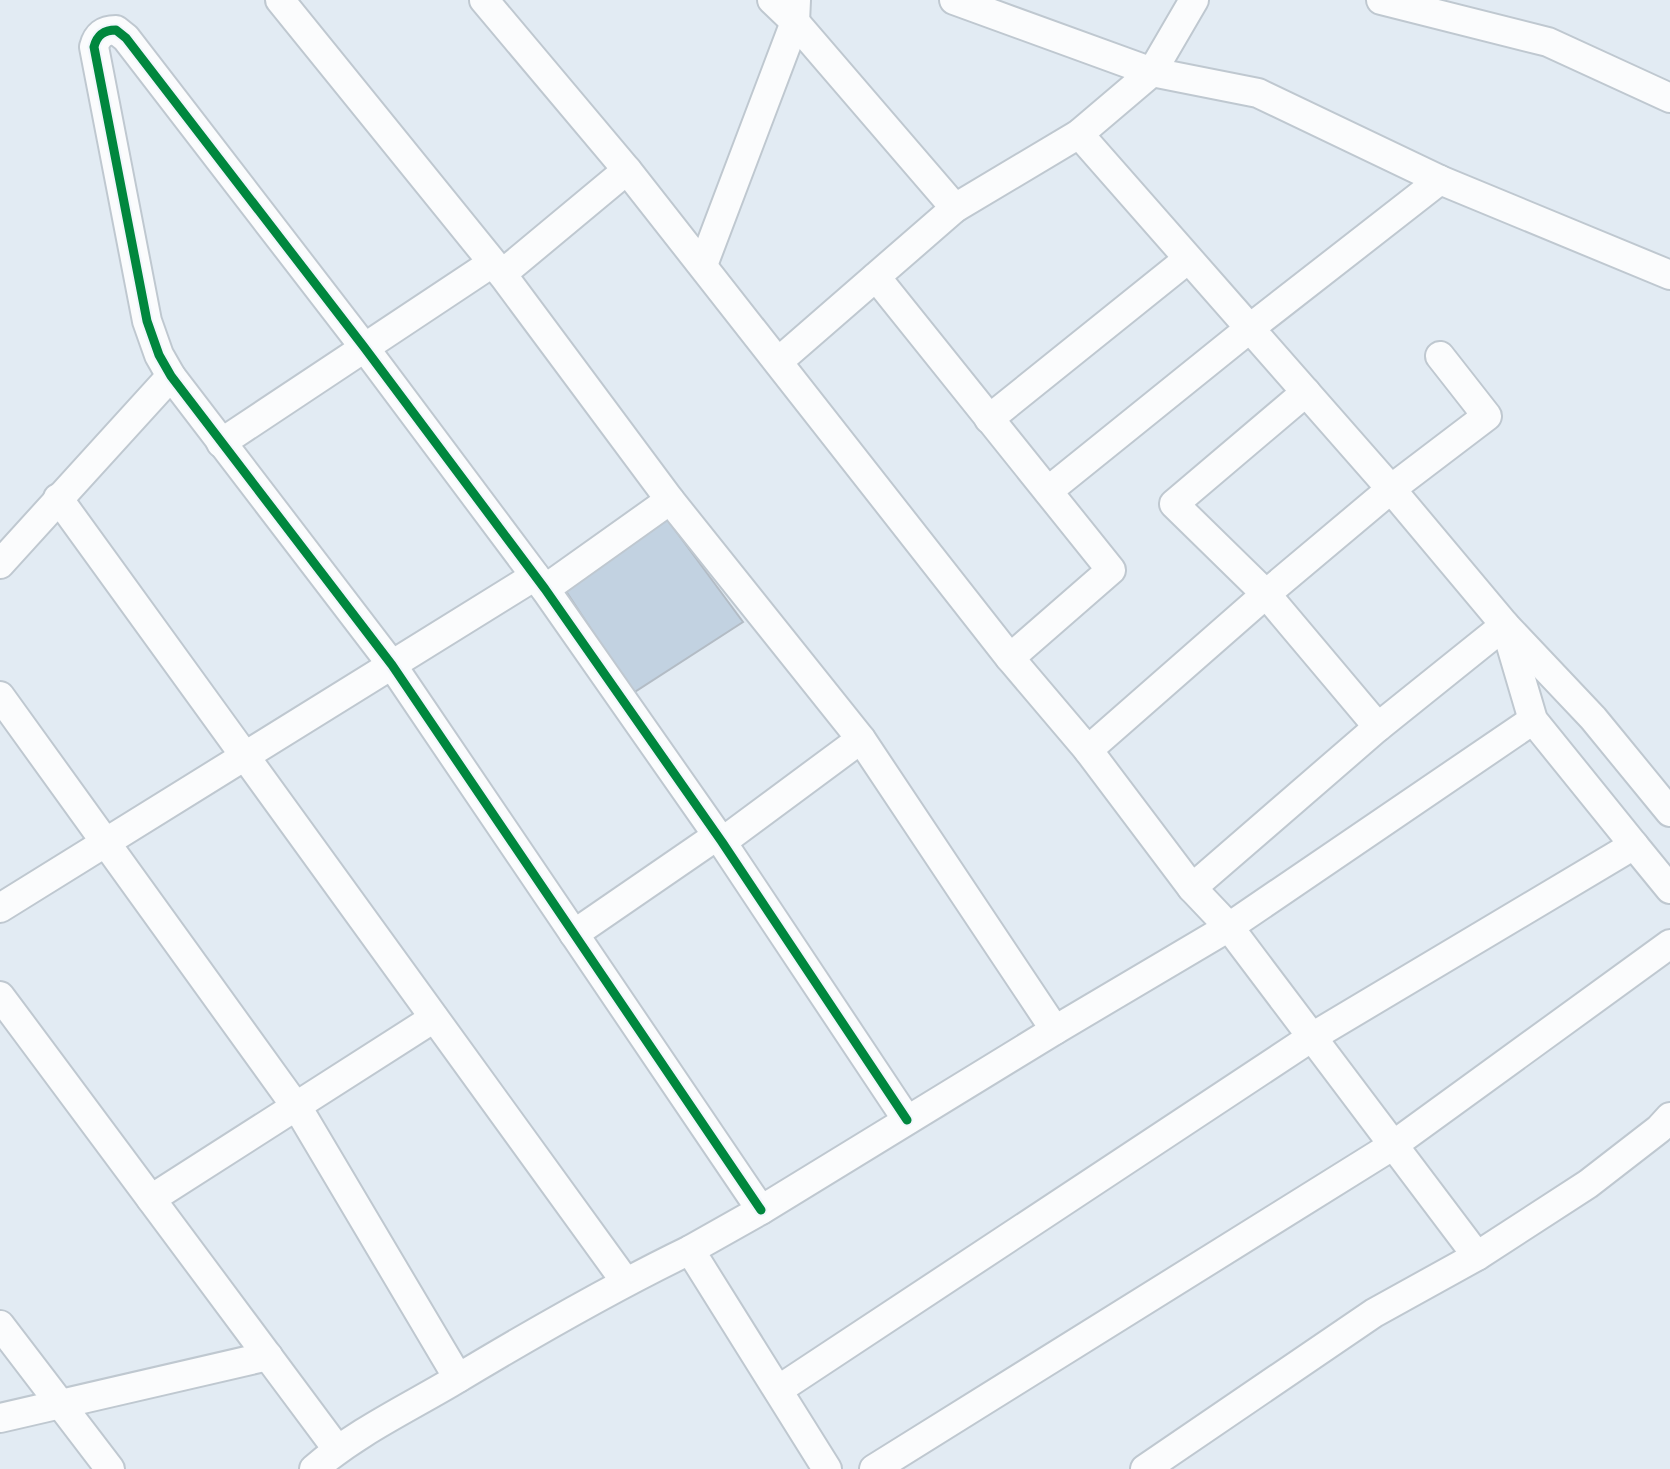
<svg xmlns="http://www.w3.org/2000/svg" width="1670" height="1469" font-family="'Nunito Sans',sans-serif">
<rect width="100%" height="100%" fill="#e2ebf3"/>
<!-- building -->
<path fill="#c2d2e1" stroke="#b3bcc5" stroke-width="2" d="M 661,511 L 743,622 L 633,693 L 562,585 Z"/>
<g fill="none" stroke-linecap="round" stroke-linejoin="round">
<defs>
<g id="minor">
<path d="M 280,0 L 502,274 L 670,500 L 861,739 L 1055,1030"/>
<path d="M 484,0 L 627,170 L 1010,658 L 1088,750 L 1192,888 L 1229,927 L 1477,1256"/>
<path d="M 772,0 L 795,22 L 955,208"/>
<path d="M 954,0 L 1152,72 L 1258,93 L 1440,180 L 1670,275"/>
<path d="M 1381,0 L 1548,42 L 1670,98"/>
<path d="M 1079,134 L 1391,489 L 1505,625 L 1593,718 L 1670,812"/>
<path d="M 703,265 L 795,22 L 796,0"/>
<path d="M 502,274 L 627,170"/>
<path d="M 876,277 L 1111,570 L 1010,658"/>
<path d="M 779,361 L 955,208 L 1079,134 L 1152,72 L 1194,0"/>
<path d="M 1306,392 L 1174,504 L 1266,594 L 1378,727"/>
<path d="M 989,419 L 1188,259"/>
<path d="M 221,443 L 492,263"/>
<path d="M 1048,491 L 1249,329 L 1440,180"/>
<path d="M 58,498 L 625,1281"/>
<path d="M 0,564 L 171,376"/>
<path d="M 545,589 L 670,500"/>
<path d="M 0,696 L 302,1115 L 458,1378"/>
<path d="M 1088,750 L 1266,594 L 1391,489 L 1487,416 L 1440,356"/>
<path d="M 722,842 L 861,739"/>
<path d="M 1634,845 L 1670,889"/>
<path d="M 0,908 L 535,576"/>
<path d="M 574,934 L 718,835"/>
<path d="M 0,996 L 337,1449"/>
<path d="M 151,1199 L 434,1018"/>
<path d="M 761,1210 L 392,665 L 171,376 L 159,355 L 147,321 L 94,47 C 97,35 104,30 116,30 L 126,38 L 364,347 L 545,589 L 722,842 L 907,1120"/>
<path d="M 0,1325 L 110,1469"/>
<path d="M 778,1390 L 1312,1037 L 1634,845 L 1533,720 L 1505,625 L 1378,727 L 1192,888"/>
<path d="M 0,1418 L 268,1356"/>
<path d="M 314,1469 C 354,1434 404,1410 450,1383 C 528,1336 607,1290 690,1250"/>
<path d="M 827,1469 L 690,1250 L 761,1210 L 1055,1030 L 1229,927 L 1533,720"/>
<path d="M 874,1469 L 1392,1146 L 1670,944"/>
<path d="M 1145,1469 L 1374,1313 L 1477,1256 L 1588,1184 L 1659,1129 L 1670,1117"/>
</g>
</defs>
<!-- minor casing -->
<use href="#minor" stroke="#bfc8d0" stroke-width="32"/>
<!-- minor -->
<use href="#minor" stroke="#fbfcfd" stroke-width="28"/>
<defs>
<path id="cycleway" d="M 761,1210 L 392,665 L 171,376 L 159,355 L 147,321 L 94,47 C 97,35 104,30 116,30 L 126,38 L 364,347 L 545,589 L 722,842 L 907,1120"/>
</defs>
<!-- cycleway casing -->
<use href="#cycleway" stroke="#f1f6fc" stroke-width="13"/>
<!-- cycleway -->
<use href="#cycleway" stroke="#00873e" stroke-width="9"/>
</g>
</svg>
